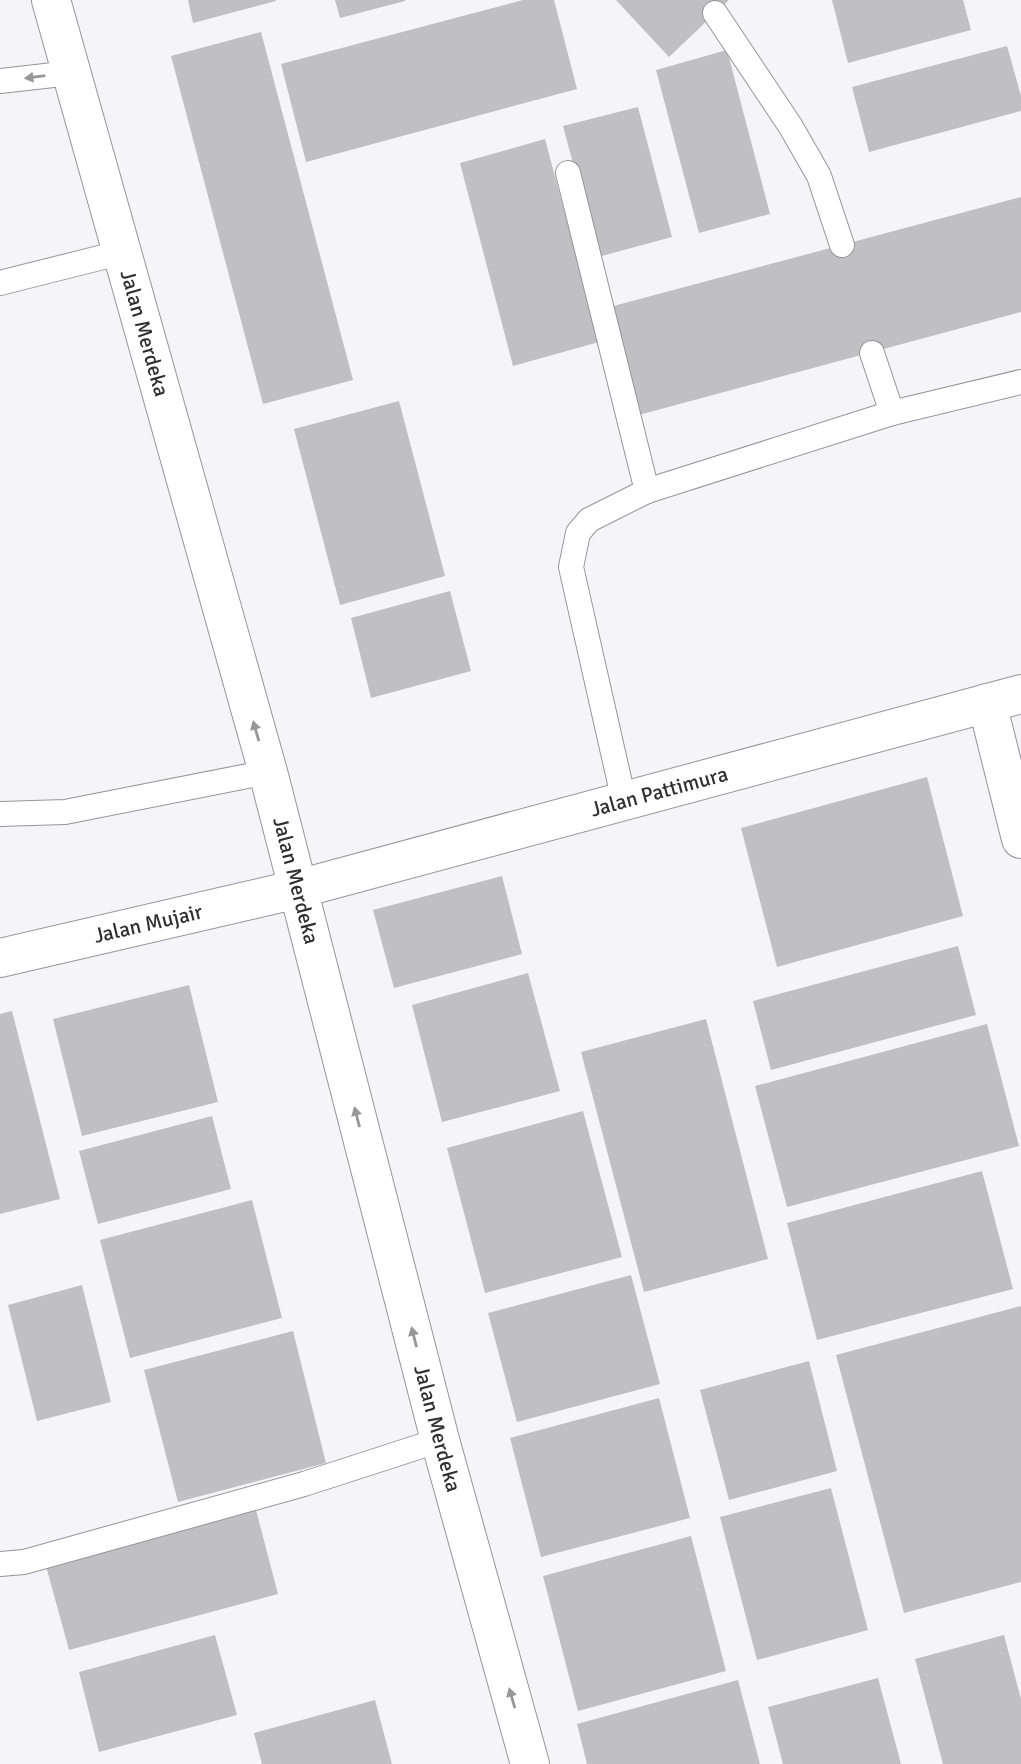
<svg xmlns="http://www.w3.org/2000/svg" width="1021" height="1764" font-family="Signika,sans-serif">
<rect width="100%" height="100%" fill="#f5f5f9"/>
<!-- building -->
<g fill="#c0c0c4">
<path d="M 188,0 L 276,0 L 276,1 L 193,23 Z"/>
<path d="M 335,0 L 405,0 L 405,1 L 340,18 Z"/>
<path d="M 523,0 L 554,0 L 577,89 L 306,162 L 281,64 Z"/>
<path d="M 616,0 L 729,0 L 669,57 Z"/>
<path d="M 832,0 L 963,0 L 971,30 L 848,63 Z"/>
<path d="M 261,32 L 353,380 L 263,404 L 171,56 Z"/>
<path d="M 1007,46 L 1021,96 L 1021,111 L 869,152 L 852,87 Z"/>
<path d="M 727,50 L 770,214 L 699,233 L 656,70 Z"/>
<path d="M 638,107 L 672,237 L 598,257 L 563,126 Z"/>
<path d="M 545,139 L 599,342 L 513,366 L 460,163 Z"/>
<path d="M 1021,197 L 1021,312 L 635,416 L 606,308 Z"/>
<path d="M 399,401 L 445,576 L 340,605 L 294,429 Z"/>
<path d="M 450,591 L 471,671 L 371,698 L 351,618 Z"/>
<path d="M 927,777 L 963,916 L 777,967 L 741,828 Z"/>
<path d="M 502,876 L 522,954 L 394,988 L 373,910 Z"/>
<path d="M 958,946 L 976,1015 L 771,1070 L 753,1001 Z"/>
<path d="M 528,973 L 560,1091 L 442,1122 L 412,1005 Z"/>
<path d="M 189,985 L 218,1102 L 82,1136 L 53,1019 Z"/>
<path d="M 12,1011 L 60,1199 L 0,1214 L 0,1014 Z"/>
<path d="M 706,1019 L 768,1259 L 644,1292 L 581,1052 Z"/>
<path d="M 987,1024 L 1019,1146 L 787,1207 L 755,1086 Z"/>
<path d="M 583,1111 L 622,1257 L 485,1293 L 447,1148 Z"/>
<path d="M 212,1116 L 231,1189 L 98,1224 L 79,1151 Z"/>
<path d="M 982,1171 L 1013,1289 L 817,1340 L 787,1223 Z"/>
<path d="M 252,1200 L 282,1318 L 130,1358 L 100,1240 Z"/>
<path d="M 631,1275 L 660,1384 L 517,1422 L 488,1313 Z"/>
<path d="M 82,1285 L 111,1402 L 37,1421 L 8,1305 Z"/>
<path d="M 1021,1306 L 1021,1582 L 904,1613 L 836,1355 Z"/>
<path d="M 293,1331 L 326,1463 L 178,1502 L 144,1370 Z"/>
<path d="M 809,1361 L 837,1471 L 729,1500 L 700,1390 Z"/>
<path d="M 659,1398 L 690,1518 L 541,1557 L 510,1438 Z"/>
<path d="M 831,1488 L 868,1630 L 757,1660 L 720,1517 Z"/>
<path d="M 256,1510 L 278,1594 L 69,1650 L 46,1566 Z"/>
<path d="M 691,1536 L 726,1671 L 578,1711 L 543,1576 Z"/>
<path d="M 215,1635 L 237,1715 L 99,1752 L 79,1672 Z"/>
<path d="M 1004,1635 L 1021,1699 L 1021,1764 L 943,1764 L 915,1659 Z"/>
<path d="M 878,1678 L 901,1764 L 783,1764 L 768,1707 Z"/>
<path d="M 738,1680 L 760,1764 L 587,1764 L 577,1724 Z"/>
<path d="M 375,1700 L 392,1764 L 262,1764 L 254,1733 Z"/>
</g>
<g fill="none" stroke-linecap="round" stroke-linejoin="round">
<defs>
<g id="service">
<path d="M 715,13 L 791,127 L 819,176 L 842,245"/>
<path d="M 0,81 L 71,73"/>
<path d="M 568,173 L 647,491"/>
<path d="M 0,283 L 123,252"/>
<path d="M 872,353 L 892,413"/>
<path d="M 624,801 L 571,567 L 578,533 L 589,520 L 647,491 L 892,413 L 1021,382"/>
<path d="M 0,814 L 65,812 L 268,772"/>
<path d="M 0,1564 L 24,1562 L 304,1484 L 440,1440"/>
</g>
<g id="minor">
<path d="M 987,703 L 1021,839"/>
<path id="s1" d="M 0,958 L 298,889"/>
</g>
<g id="tertiary">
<path id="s2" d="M 298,889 L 1021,694"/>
</g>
<g id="primary">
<path id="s3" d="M 51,0 L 268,772 L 440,1440 L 530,1764"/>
</g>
</defs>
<!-- service casing -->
<use href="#service" stroke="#959599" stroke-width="26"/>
<!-- minor casing -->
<use href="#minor" stroke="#959599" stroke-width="40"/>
<!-- tertiary casing -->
<use href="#tertiary" stroke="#959599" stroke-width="40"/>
<!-- primary casing -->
<use href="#primary" stroke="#959599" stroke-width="40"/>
<!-- service -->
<use href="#service" stroke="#fff" stroke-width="24"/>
<!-- minor -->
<use href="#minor" stroke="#fff" stroke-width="38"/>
<!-- tertiary -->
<use href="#tertiary" stroke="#fff" stroke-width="38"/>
<!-- primary -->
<use href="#primary" stroke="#fff" stroke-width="38"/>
</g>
<!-- one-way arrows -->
<defs><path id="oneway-solid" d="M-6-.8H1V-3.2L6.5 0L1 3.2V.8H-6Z" transform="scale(1.75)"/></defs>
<g fill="#979798">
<use href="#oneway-solid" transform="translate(35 77) rotate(173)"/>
<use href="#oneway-solid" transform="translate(256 731) rotate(-106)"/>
<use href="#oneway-solid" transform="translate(357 1117) rotate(-104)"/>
<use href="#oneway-solid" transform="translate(414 1337) rotate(-104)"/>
<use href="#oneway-solid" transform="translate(512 1698) rotate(-106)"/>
</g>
<g text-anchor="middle" stroke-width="5" stroke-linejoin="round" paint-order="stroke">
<!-- street labels -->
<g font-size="21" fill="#2f2f30" stroke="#fff">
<text dy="7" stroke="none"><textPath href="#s3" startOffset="346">Jalan Merdeka</textPath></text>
<text dy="7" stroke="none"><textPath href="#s2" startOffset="374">Jalan Pattimura</textPath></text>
<text dy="7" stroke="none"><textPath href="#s3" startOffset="914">Jalan Merdeka</textPath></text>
<text dy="7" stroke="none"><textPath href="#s1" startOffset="152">Jalan Mujair</textPath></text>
<text dy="7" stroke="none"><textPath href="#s3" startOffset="1480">Jalan Merdeka</textPath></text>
</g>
</g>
</svg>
